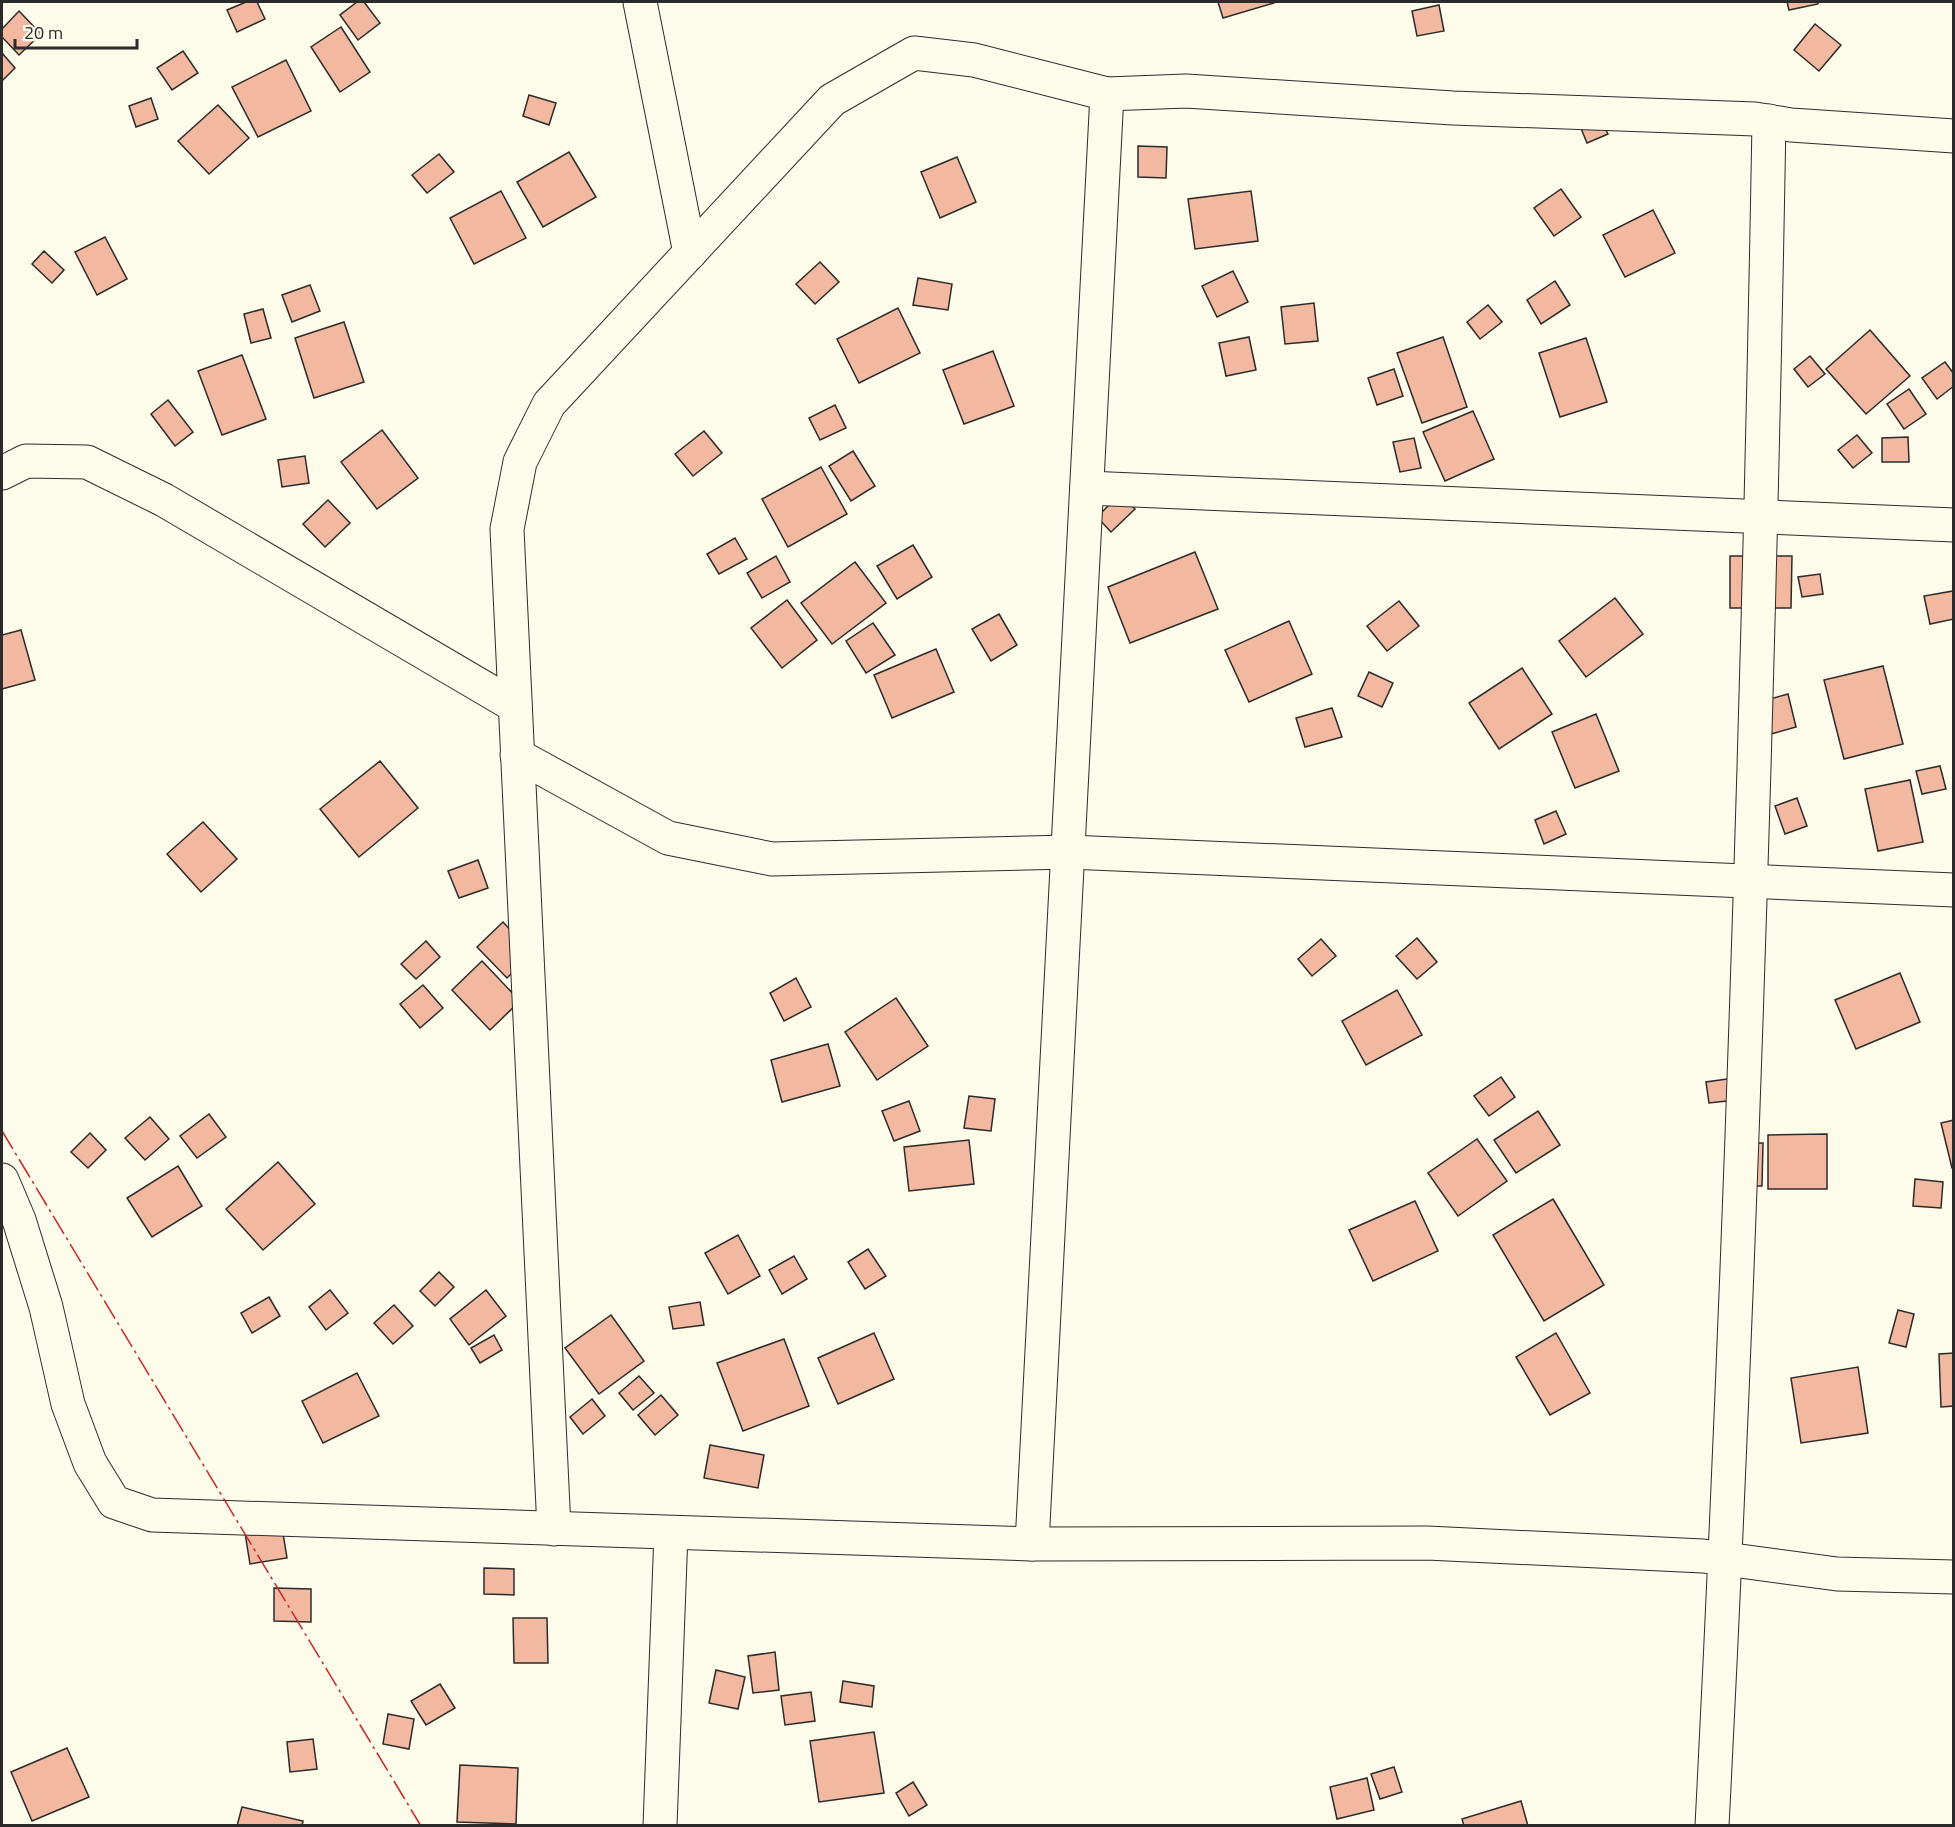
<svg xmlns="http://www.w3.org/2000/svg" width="1955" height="1827" font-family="'Titillium Web',sans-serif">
<rect width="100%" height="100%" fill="#fdfbea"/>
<!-- building -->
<g fill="#f2b8a0" stroke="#2b2b2b" stroke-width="1.5">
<path d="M 246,2 L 257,2 L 265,19 L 237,32 L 227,10 Z"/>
<path d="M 357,2 L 364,2 L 380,23 L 358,40 L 340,15 Z"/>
<path d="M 1218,2 L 1274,2 L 1274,3 L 1223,18 Z"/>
<path d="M 1787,2 L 1818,2 L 1818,4 L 1789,10 Z"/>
<path d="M 1439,5 L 1444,31 L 1417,36 L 1412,11 Z"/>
<path d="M 19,11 L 41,34 L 19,55 L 2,37 L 2,29 Z"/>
<path d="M 1815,24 L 1841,45 L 1819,71 L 1794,50 Z"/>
<path d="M 341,27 L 370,72 L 340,92 L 311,47 Z"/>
<path d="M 183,51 L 198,73 L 172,90 L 157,68 Z"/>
<path d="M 2,53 L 15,68 L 2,81 Z"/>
<path d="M 286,60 L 311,111 L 258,137 L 232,87 Z"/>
<path d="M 529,95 L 556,103 L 549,125 L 523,116 Z"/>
<path d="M 151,98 L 158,119 L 136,127 L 129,106 Z"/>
<path d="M 218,105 L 249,138 L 209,174 L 178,141 Z"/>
<path d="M 1600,118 L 1608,134 L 1587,143 L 1580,126 Z"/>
<path d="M 1138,146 L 1167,147 L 1166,178 L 1138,177 Z"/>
<path d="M 569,152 L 596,197 L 543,227 L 517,182 Z"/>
<path d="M 439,154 L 454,172 L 427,193 L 412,175 Z"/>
<path d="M 957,157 L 976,202 L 940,218 L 921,172 Z"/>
<path d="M 1561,189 L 1581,217 L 1554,236 L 1534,208 Z"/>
<path d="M 501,191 L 526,238 L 474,264 L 450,218 Z"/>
<path d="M 1251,191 L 1258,241 L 1195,249 L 1188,199 Z"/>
<path d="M 1653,210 L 1675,253 L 1625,277 L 1603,235 Z"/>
<path d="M 105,237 L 127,279 L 97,295 L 75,252 Z"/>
<path d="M 44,251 L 64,270 L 52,283 L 32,264 Z"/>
<path d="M 820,262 L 839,282 L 815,304 L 796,284 Z"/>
<path d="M 1233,271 L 1248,302 L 1217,317 L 1202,286 Z"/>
<path d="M 918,278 L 952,284 L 948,310 L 913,305 Z"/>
<path d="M 1555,281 L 1570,305 L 1541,324 L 1527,300 Z"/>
<path d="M 310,285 L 320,311 L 292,322 L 282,295 Z"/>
<path d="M 1314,303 L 1318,341 L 1285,344 L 1281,307 Z"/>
<path d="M 1488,305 L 1502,322 L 1480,339 L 1467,322 Z"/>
<path d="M 898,308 L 920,353 L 859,383 L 837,339 Z"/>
<path d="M 263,309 L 271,338 L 251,343 L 244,314 Z"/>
<path d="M 344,322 L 364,382 L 314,398 L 295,338 Z"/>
<path d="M 1870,330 L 1910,376 L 1866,414 L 1826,369 Z"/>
<path d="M 1249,337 L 1256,370 L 1226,376 L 1219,343 Z"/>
<path d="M 1443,337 L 1467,407 L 1422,423 L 1397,353 Z"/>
<path d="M 1586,338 L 1607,402 L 1560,417 L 1539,353 Z"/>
<path d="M 993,351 L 1014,406 L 964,424 L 943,370 Z"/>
<path d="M 242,355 L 266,419 L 222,435 L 198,371 Z"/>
<path d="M 1810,356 L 1825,374 L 1808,387 L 1794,369 Z"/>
<path d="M 1945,362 L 1954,374 L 1954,386 L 1937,399 L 1922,378 Z"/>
<path d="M 1394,369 L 1403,396 L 1377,405 L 1368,378 Z"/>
<path d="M 1909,389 L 1926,414 L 1904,429 L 1887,404 Z"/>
<path d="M 168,400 L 193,432 L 175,446 L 151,414 Z"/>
<path d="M 835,405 L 846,428 L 820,440 L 809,418 Z"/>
<path d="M 1473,411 L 1494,459 L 1445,481 L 1423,432 Z"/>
<path d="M 382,430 L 418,478 L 377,509 L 341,462 Z"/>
<path d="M 704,431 L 722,453 L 693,476 L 675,454 Z"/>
<path d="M 1857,435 L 1872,453 L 1853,468 L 1838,450 Z"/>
<path d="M 1908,437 L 1909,462 L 1882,462 L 1882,438 Z"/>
<path d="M 1414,438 L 1421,468 L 1400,472 L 1393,442 Z"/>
<path d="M 853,451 L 875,486 L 851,501 L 829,466 Z"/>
<path d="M 305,456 L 309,483 L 282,487 L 278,460 Z"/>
<path d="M 821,467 L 847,514 L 788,547 L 762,499 Z"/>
<path d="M 1120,494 L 1135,509 L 1111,532 L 1097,517 Z"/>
<path d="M 328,500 L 350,523 L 325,547 L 303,524 Z"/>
<path d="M 735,538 L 747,559 L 719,574 L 707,554 Z"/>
<path d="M 913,545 L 932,577 L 897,599 L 877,566 Z"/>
<path d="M 1195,552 L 1218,609 L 1130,643 L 1108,587 Z"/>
<path d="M 776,556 L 790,582 L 762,598 L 747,573 Z"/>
<path d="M 1730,556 L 1792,556 L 1791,608 L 1730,608 Z"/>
<path d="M 855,562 L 886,603 L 832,644 L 801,603 Z"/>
<path d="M 1820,574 L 1823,594 L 1802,597 L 1798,577 Z"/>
<path d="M 1953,591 L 1954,619 L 1930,624 L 1924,596 Z"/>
<path d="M 1615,598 L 1643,634 L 1586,677 L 1559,641 Z"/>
<path d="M 787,600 L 817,640 L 782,668 L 751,628 Z"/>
<path d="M 1399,601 L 1419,626 L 1387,651 L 1367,626 Z"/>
<path d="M 999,614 L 1017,645 L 991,661 L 972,629 Z"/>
<path d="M 1289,621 L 1312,674 L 1249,702 L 1225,650 Z"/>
<path d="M 873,623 L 895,655 L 866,673 L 846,641 Z"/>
<path d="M 21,630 L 35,680 L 2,689 L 2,635 Z"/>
<path d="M 936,649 L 954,692 L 892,718 L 874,675 Z"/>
<path d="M 1883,666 L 1903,744 L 1844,759 L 1824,680 Z"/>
<path d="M 1522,668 L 1552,714 L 1499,749 L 1469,703 Z"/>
<path d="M 1369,672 L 1393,683 L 1382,707 L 1358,696 Z"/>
<path d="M 1788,694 L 1796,727 L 1764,736 L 1755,703 Z"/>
<path d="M 1332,708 L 1342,737 L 1305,747 L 1296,718 Z"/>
<path d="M 1596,714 L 1619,771 L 1575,788 L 1552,732 Z"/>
<path d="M 380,761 L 418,808 L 359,857 L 320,809 Z"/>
<path d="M 1940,766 L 1946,789 L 1922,794 L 1916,771 Z"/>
<path d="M 1910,780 L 1923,842 L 1878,851 L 1865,789 Z"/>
<path d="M 1797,798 L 1807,826 L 1785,834 L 1775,806 Z"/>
<path d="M 1556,811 L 1566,834 L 1544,844 L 1535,820 Z"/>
<path d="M 203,822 L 237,859 L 201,892 L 167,854 Z"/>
<path d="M 478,860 L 488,888 L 459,898 L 448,871 Z"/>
<path d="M 503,922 L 532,953 L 507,978 L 477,947 Z"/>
<path d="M 1417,938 L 1437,962 L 1417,979 L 1396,956 Z"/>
<path d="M 1321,939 L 1336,956 L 1312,976 L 1298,959 Z"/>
<path d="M 426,941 L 440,957 L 416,979 L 401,964 Z"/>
<path d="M 482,961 L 520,1001 L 490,1030 L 452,990 Z"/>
<path d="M 1900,973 L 1920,1022 L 1856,1049 L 1835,1000 Z"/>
<path d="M 796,978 L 811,1007 L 784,1021 L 770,993 Z"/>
<path d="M 423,985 L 443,1008 L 420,1028 L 400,1004 Z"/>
<path d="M 1397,990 L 1422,1035 L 1366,1065 L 1342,1021 Z"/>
<path d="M 896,998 L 928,1046 L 877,1080 L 845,1032 Z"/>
<path d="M 828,1044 L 840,1086 L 782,1102 L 771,1060 Z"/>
<path d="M 1501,1077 L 1515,1097 L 1489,1116 L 1474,1096 Z"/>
<path d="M 1734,1078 L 1736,1100 L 1709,1103 L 1706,1082 Z"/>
<path d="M 969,1096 L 995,1099 L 991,1131 L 964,1128 Z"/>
<path d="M 909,1101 L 920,1131 L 894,1141 L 882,1111 Z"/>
<path d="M 1538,1111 L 1560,1145 L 1516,1173 L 1494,1140 Z"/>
<path d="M 209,1114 L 226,1137 L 197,1158 L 180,1136 Z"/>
<path d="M 150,1117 L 169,1139 L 145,1160 L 125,1138 Z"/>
<path d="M 1954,1120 L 1954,1168 L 1952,1168 L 1941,1123 Z"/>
<path d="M 90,1133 L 106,1150 L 88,1168 L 71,1152 Z"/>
<path d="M 1827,1134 L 1827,1189 L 1768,1189 L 1768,1135 Z"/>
<path d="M 1477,1139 L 1507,1181 L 1458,1216 L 1428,1173 Z"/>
<path d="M 969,1140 L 974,1184 L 909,1191 L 904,1147 Z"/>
<path d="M 1732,1143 L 1763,1143 L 1762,1186 L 1731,1186 Z"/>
<path d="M 278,1162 L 315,1204 L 263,1250 L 226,1209 Z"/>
<path d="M 178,1166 L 202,1206 L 152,1237 L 127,1198 Z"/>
<path d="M 1915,1179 L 1943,1182 L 1941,1208 L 1913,1206 Z"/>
<path d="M 1553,1199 L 1604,1285 L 1544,1321 L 1493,1235 Z"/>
<path d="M 1415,1201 L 1438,1251 L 1373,1281 L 1349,1230 Z"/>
<path d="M 738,1235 L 760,1276 L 728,1294 L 705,1253 Z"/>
<path d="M 868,1249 L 886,1276 L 865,1289 L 848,1262 Z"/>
<path d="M 794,1256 L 807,1279 L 782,1294 L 769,1270 Z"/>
<path d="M 439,1272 L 454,1287 L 435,1306 L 420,1291 Z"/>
<path d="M 330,1290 L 348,1313 L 326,1330 L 309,1307 Z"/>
<path d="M 486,1290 L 506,1316 L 469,1345 L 450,1319 Z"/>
<path d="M 269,1297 L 280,1316 L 252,1333 L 241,1313 Z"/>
<path d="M 700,1302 L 704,1325 L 673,1329 L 669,1307 Z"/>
<path d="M 394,1305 L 413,1326 L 393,1344 L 374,1323 Z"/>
<path d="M 1898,1310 L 1914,1314 L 1906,1347 L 1889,1343 Z"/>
<path d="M 611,1315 L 644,1361 L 599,1394 L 565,1348 Z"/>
<path d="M 874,1333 L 894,1379 L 838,1404 L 818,1358 Z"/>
<path d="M 1556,1333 L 1590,1393 L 1550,1415 L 1516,1357 Z"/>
<path d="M 494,1335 L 502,1350 L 480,1363 L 471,1348 Z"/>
<path d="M 784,1339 L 809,1406 L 743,1431 L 717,1363 Z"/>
<path d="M 1954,1353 L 1954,1406 L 1941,1407 L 1939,1354 Z"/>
<path d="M 1858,1367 L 1868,1433 L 1801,1443 L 1791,1378 Z"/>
<path d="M 357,1373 L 379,1416 L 323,1443 L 302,1401 Z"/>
<path d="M 639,1376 L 654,1393 L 633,1410 L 619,1393 Z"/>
<path d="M 661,1395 L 678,1415 L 655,1435 L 638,1415 Z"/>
<path d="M 592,1399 L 605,1416 L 583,1434 L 570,1417 Z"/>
<path d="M 710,1445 L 764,1455 L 758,1488 L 704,1478 Z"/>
<path d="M 282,1527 L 287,1558 L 250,1564 L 245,1533 Z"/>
<path d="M 484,1568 L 514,1569 L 514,1595 L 484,1594 Z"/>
<path d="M 274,1588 L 311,1589 L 311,1622 L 274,1621 Z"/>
<path d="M 513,1618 L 547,1618 L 548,1663 L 514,1663 Z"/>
<path d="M 775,1652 L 779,1690 L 753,1693 L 748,1656 Z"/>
<path d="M 716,1670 L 745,1677 L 738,1709 L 709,1703 Z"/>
<path d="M 843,1681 L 874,1686 L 872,1707 L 840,1702 Z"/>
<path d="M 440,1684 L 455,1708 L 426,1725 L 411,1701 Z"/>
<path d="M 811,1692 L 815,1721 L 785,1725 L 781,1696 Z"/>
<path d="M 388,1714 L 414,1719 L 409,1749 L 383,1744 Z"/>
<path d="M 874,1732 L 884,1793 L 819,1802 L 810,1741 Z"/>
<path d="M 313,1739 L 317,1769 L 290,1772 L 287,1742 Z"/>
<path d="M 67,1748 L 89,1797 L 32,1821 L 11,1772 Z"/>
<path d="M 460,1765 L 518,1768 L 516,1824 L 457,1822 Z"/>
<path d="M 1394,1767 L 1402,1792 L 1380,1799 L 1371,1774 Z"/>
<path d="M 1367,1778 L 1374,1810 L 1337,1819 L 1330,1787 Z"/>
<path d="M 913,1782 L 927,1805 L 909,1816 L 896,1793 Z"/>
<path d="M 1521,1801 L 1528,1826 L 1464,1826 L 1462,1819 Z"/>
<path d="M 242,1807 L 303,1821 L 302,1826 L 237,1826 Z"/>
</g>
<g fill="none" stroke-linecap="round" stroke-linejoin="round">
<defs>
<g id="minor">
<path d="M 640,2 L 690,253"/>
<path d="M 2,473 L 26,461 L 87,462 L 164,500 L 515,706"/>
<path d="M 1087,488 L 1954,525"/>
<path d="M 517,755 L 668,838 L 772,859 L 1069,852 L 1954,890"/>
<path d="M 2,1180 L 19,1220 L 46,1307 L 68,1404 L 90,1463 L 114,1502 L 152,1515 L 1032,1544 L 1427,1543 L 1703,1556 L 1837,1574 L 1954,1577"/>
<path d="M 554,1529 L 507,529 L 520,462 L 549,404 L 832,100 L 914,53 L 974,60 L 1107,94 L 1186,91 L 1453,108 L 1755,119 L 1791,125 L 1954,136"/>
<path d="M 1032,1544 L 1107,94"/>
<path d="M 660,1826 L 671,1533"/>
<path d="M 1712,1826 C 1741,1258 1759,690 1769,121"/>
</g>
</defs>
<!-- minor casing -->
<use href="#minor" stroke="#2b2b2b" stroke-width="35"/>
<!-- minor -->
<use href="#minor" stroke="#fdfbea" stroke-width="33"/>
<!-- power -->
<path stroke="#c62828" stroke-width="1.5" stroke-dasharray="21 4.5 3 4.5" stroke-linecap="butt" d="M 2,1131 L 421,1826"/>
</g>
<!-- border -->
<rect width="1955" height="1827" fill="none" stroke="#2b2b2b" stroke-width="6"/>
<!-- scale -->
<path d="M15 39v9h122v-9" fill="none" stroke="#2b2b2b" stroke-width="3"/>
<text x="24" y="39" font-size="18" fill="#2b2b2b" stroke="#fdfbea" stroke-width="4.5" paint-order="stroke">20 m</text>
</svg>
